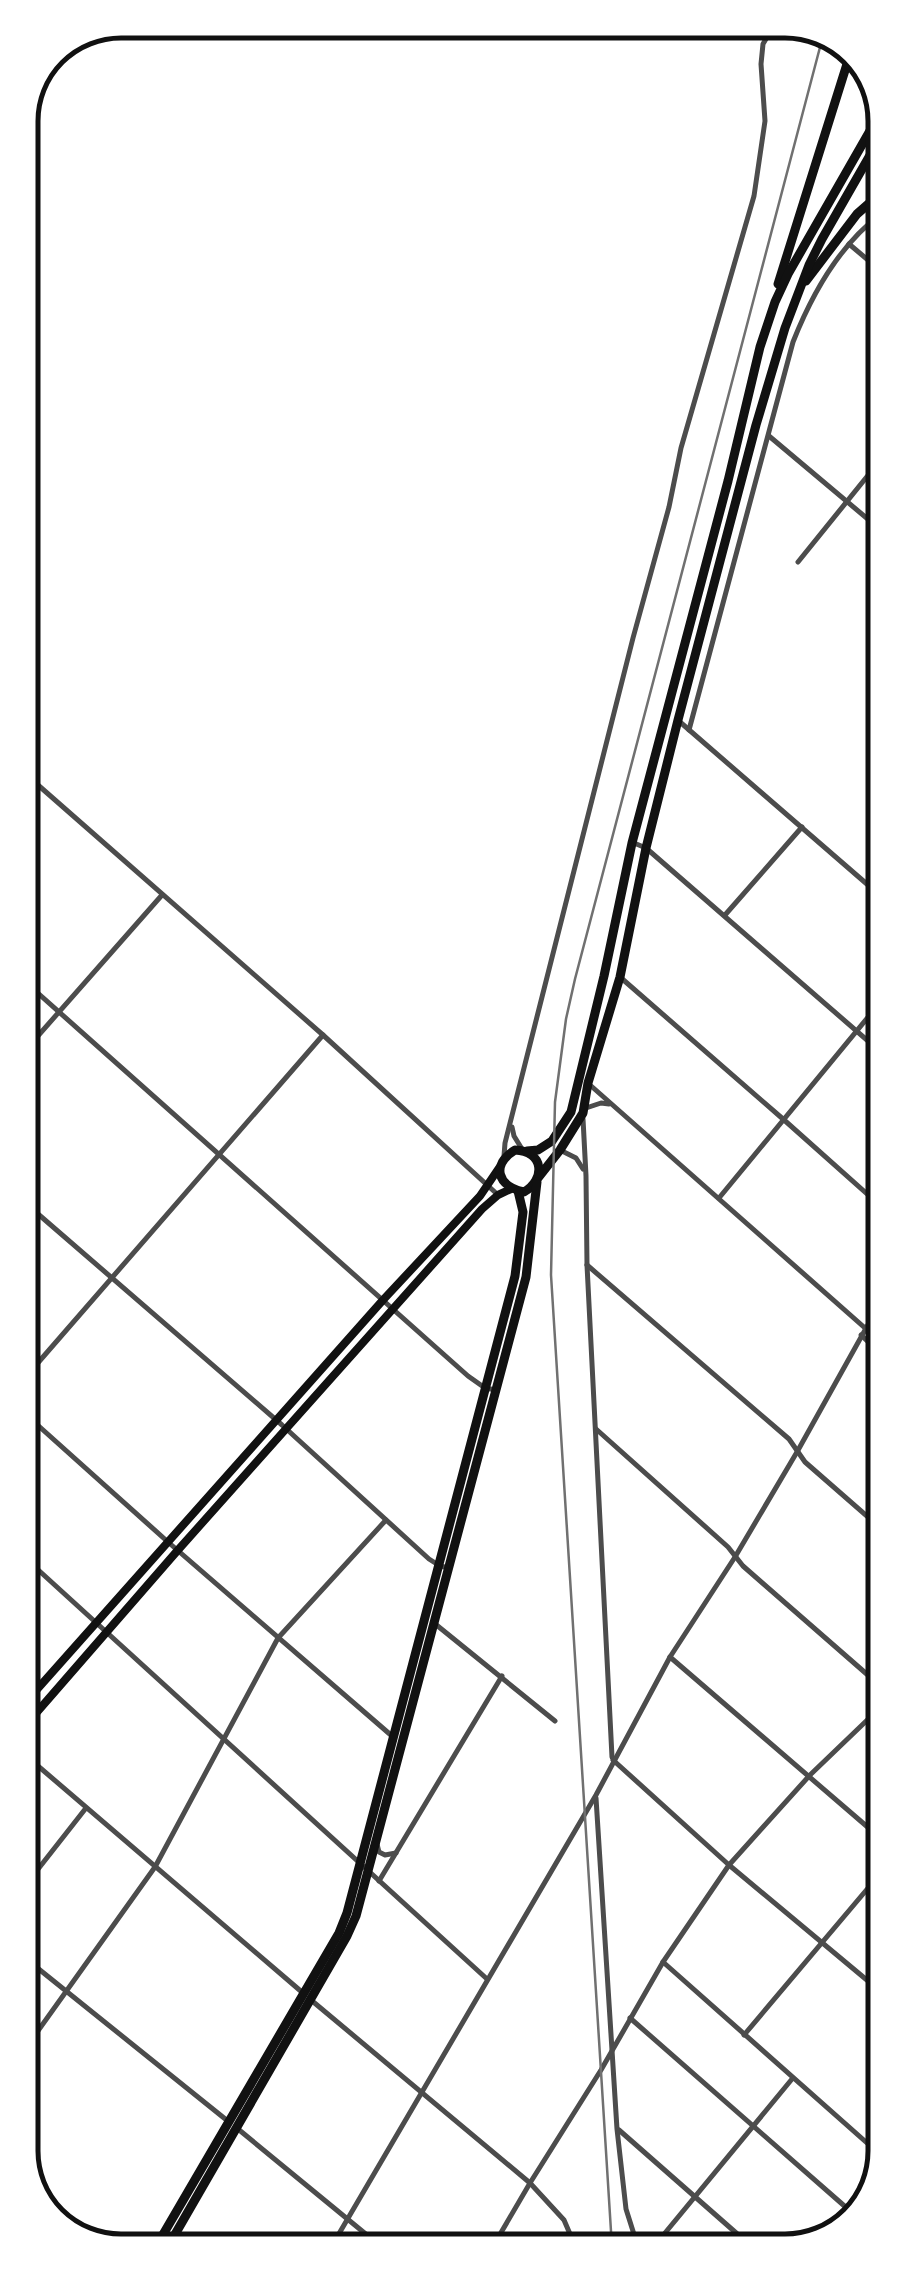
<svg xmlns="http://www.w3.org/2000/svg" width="906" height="2271" font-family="Manrope,sans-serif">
<rect width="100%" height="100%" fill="#fff"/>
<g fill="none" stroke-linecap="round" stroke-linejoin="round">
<!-- minor -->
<g stroke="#4c4c4c" stroke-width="5">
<path d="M 849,244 L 881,271"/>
<path d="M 769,436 L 882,531"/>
<path d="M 798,562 L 882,458"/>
<path d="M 680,722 L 883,898"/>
<path d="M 689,730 L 793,342 C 812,294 839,245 881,214"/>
<path d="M 22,771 L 323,1035 L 497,1194"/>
<path d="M 634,843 L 646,848 L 883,1054"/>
<path d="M 725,915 L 802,827"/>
<path d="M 620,977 L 783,1119 L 884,1209"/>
<path d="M 22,979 L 468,1376 L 485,1388 L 496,1390"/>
<path d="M 22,1054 L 162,895"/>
<path d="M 590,1085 L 865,1328"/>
<path d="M 586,1108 L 601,1103 L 609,1104"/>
<path d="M 583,1119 L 586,1176 L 587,1265 L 612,1757"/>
<path d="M 512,1127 L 514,1136 L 522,1149"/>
<path d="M 562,1151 L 576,1158 L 583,1169"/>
<path d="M 504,1156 L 505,1143 L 633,638 L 669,507 L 681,448 L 754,196 L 765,121 L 761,64 L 763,44 L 770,32 L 783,20"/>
<path d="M 719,1198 L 883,999"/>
<path d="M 23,1201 L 282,1425 L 429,1559 L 440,1566 L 449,1568"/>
<path d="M 587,1265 L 789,1439 L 805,1462 L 884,1531"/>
<path d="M 861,1335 L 884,1357"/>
<path d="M 23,1380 L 323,1035"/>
<path d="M 23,1412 L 168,1542 L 392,1736"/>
<path d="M 596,1429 L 728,1547 L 743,1566 L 885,1690"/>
<path d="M 24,1557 L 487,1979"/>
<path d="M 434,1623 L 555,1721"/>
<path d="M 670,1657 L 885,1842"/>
<path d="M 24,1754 L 303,1993"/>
<path d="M 613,1760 L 729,1865 L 886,1996"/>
<path d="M 596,1798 L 617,2129 L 626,2209 L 638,2247"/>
<path d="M 377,1844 L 379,1852 L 385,1855 L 396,1853"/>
<path d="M 379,1881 L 502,1676"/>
<path d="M 24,1887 L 86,1808"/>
<path d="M 25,1958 L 229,2122"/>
<path d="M 663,1962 L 884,2158"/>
<path d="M 311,2000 L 530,2183 L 564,2220 L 576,2248"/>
<path d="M 630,2018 L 857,2217"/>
<path d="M 744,2035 L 885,1868"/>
<path d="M 25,2049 L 155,1867 L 278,1638 L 386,1520"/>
<path d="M 238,2129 L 384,2249"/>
<path d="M 619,2130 L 751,2246"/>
<path d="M 658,2247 L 665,2233 L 792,2079"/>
<path d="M 492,2248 L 530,2183 L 601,2070 L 663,1962 L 729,1865 L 810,1775 L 885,1703"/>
<path d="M 330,2249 L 596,1795 L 670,1657 L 735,1557 L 797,1452 L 884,1296"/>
</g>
<!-- secondary -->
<g stroke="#111" stroke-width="8">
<path d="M 24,1704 L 383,1300 L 480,1196 L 499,1168"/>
<path d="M 24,1727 L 178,1550 L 482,1209 L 498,1195 L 511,1189"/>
</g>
<!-- primary -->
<g stroke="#111" stroke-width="9">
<path d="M 806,281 L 857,214 L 881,193"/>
<path d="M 778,284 L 852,48"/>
<path d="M 515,1150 C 544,1151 546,1179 524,1192 C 497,1186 491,1165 515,1150 Z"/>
<path d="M 527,1151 L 538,1150 L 552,1141 L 571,1112 L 604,976 L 632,843 L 728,481 L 760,347 L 775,302 L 788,274 L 871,129 L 881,104"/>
<path d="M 538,1178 L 560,1150 L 583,1113 L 588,1083 L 620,977 L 646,848 L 678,720 L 756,425 L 785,328 L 809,265 L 822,239 L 881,136"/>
<path d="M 154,2250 L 339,1933 L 347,1913 L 515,1276 L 523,1212 L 518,1191"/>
<path d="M 166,2250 L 347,1936 L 356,1916 L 526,1277 L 537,1182"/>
</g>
<!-- rail -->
<path stroke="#707070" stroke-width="2.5" d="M 612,2247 L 551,1275 L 555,1102 L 566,1019 L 575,979 L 824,32"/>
</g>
<!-- crop -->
<path d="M0 0H906V2271H0ZM121 38H785A83 83 0 0 1 868 121V2151A83 83 0 0 1 785 2234H121A83 83 0 0 1 38 2151V121A83 83 0 0 1 121 38Z" fill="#fff" fill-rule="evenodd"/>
<path fill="none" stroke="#111" stroke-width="5" d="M121 38H785A83 83 0 0 1 868 121V2151A83 83 0 0 1 785 2234H121A83 83 0 0 1 38 2151V121A83 83 0 0 1 121 38Z"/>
</svg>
